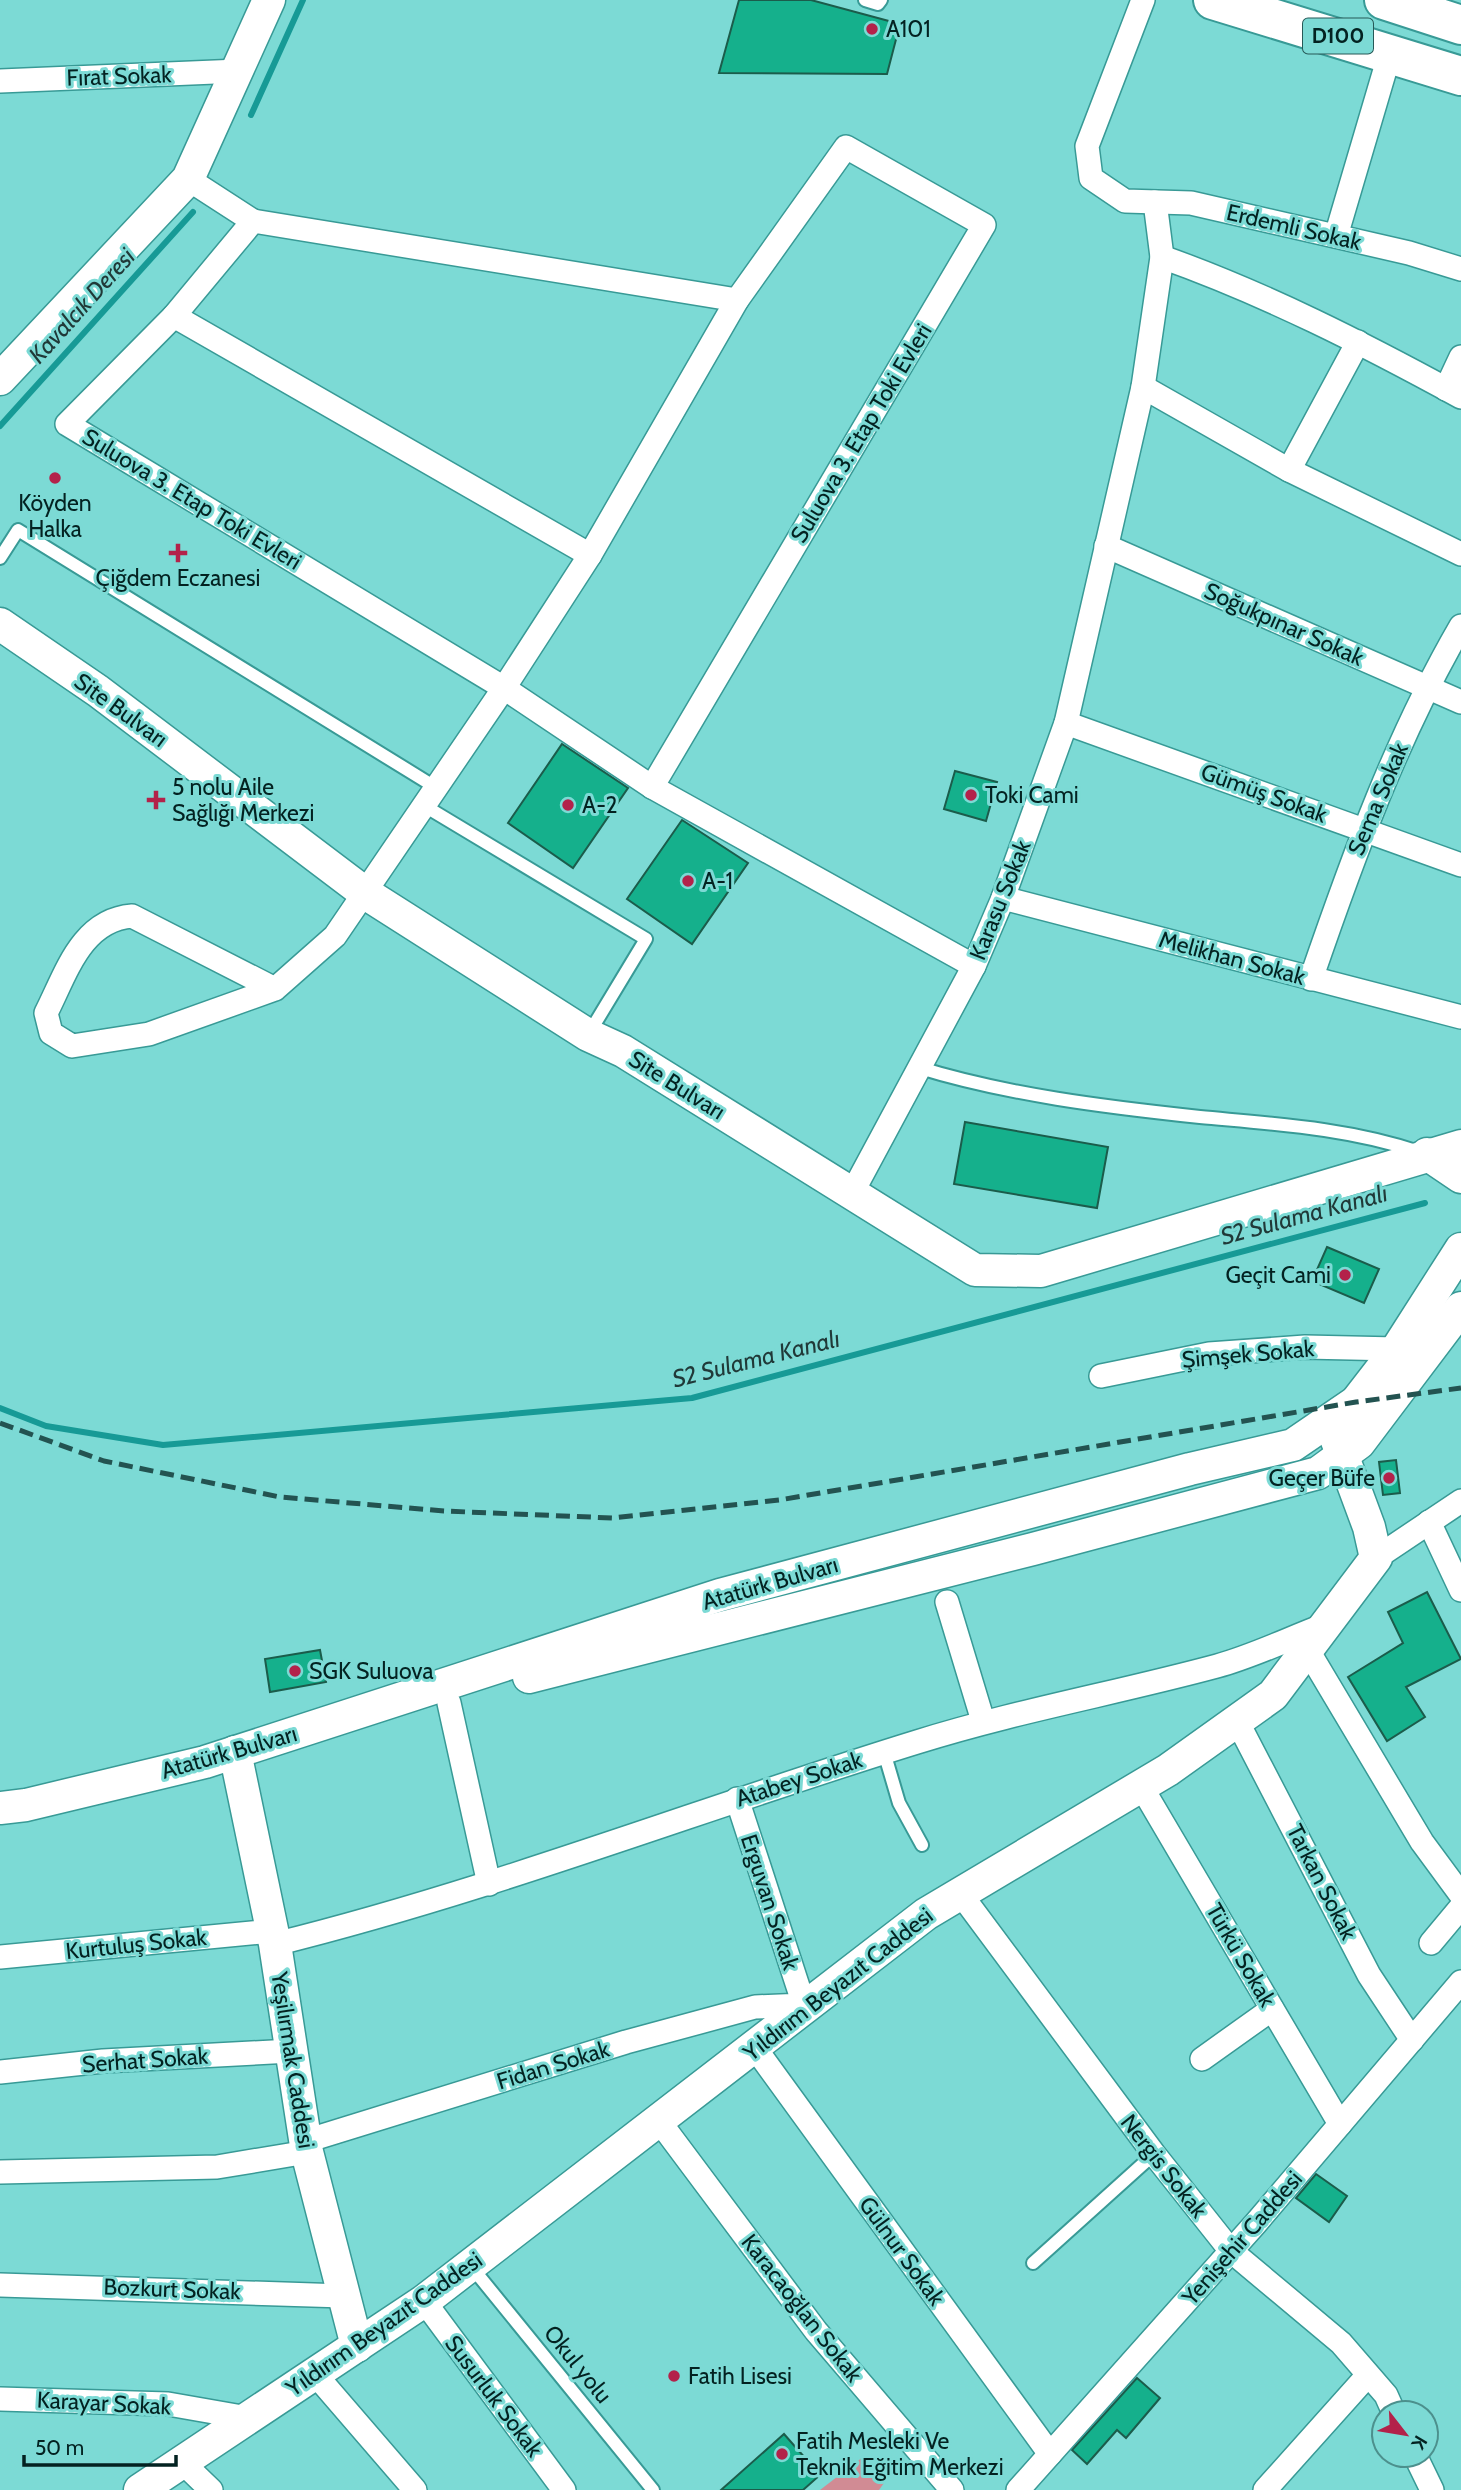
<svg xmlns="http://www.w3.org/2000/svg" width="1461" height="2490" font-family="Cabin,sans-serif">
<rect width="100%" height="100%" fill="#7cdad5"/>
<!-- green -->
<path fill="#d18b94" d="M 863,2457 L 884,2483 L 879,2490 L 820,2490 Z"/>
<g fill="none" stroke-linecap="round" stroke-linejoin="round">
<!-- stream -->
<g stroke="#179a96" stroke-width="6">
<path d="M 251,115 L 303,0"/>
<path d="M 0,426 L 193,212"/>
<path d="M 0,1408 L 46,1426 L 163,1445 L 692,1398 L 1425,1203"/>
</g>
</g>
<!-- building -->
<g fill="#15b08c" stroke="#1b5c4b" stroke-width="2">
<path d="M 739,0 L 811,0 L 900,24 L 887,74 L 719,73 Z"/>
<path d="M 562,744 L 628,788 L 573,868 L 508,823 Z"/>
<path d="M 955,771 L 997,782 L 986,821 L 944,809 Z"/>
<path d="M 682,820 L 748,863 L 692,944 L 627,899 Z"/>
<path d="M 965,1122 L 1108,1147 L 1097,1208 L 954,1184 Z"/>
<path d="M 1327,1247 L 1379,1269 L 1364,1303 L 1312,1281 Z"/>
<path d="M 1396,1460 L 1400,1493 L 1383,1495 L 1379,1462 Z"/>
<path d="M 1427,1592 L 1461,1659 L 1406,1687 L 1425,1717 L 1387,1741 L 1348,1677 L 1403,1643 L 1388,1612 Z"/>
<path d="M 320,1650 L 326,1682 L 270,1692 L 265,1659 Z"/>
<path d="M 1316,2174 L 1347,2196 L 1329,2222 L 1296,2198 Z"/>
<path d="M 1137,2378 L 1160,2398 L 1126,2438 L 1117,2430 L 1087,2464 L 1072,2450 Z"/>
<path d="M 784,2434 L 820,2475 L 803,2490 L 721,2490 Z"/>
</g>
<g fill="none" stroke-linecap="round" stroke-linejoin="round">
<defs>
<g id="lane">
<path d="M 865,0 L 878,4 L 881,0"/>
<path d="M 0,558 L 18,530 L 435,787"/>
<path d="M 423,805 L 646,939 L 588,1035"/>
<path d="M 917,1067 C 1007,1095 1106,1107 1200,1117 C 1274,1124 1348,1128 1419,1152"/>
<path d="M 884,1752 L 899,1803 L 922,1845"/>
<path d="M 1033,2263 L 1154,2154"/>
<path d="M 470,2265 L 653,2490"/>
</g>
<g id="street">
<path d="M 1143,0 L 1087,146 L 1091,178 L 1125,201 L 1191,203 L 1409,253 L 1461,269"/>
<path d="M 0,81 L 239,71"/>
<path d="M 188,179 L 253,221"/>
<path d="M 1336,236 L 1390,53"/>
<path d="M 1162,257 C 1266,294 1364,344 1461,397"/>
<path d="M 737,300 L 253,221 L 174,316 L 67,424 L 504,688 L 652,787 L 974,966"/>
<path d="M 174,316 L 590,555"/>
<path d="M 1358,342 L 1289,470 L 1461,554"/>
<path d="M 1143,387 L 1289,470"/>
<path d="M 1446,389 L 1461,357"/>
<path d="M 1106,546 L 1461,702"/>
<path d="M 1066,723 L 1461,865"/>
<path d="M 1003,898 L 1461,1017"/>
<path d="M 1311,979 C 1353,857 1396,738 1461,626"/>
<path d="M 275,989 L 132,916 C 81,920 66,974 46,1013 L 51,1033 L 72,1046 L 149,1034 L 275,989 L 335,936 L 504,688 L 590,555 L 737,300 L 846,147 L 984,225 L 652,787"/>
<path d="M 852,1193 L 974,966 L 1003,898 L 1066,723 L 1143,387 L 1162,257 L 1155,202"/>
<path d="M 1101,1376 L 1209,1354 L 1305,1347 L 1397,1349"/>
<path d="M 1429,1522 L 1461,1590"/>
<path d="M 1376,1558 L 1461,1501"/>
<path d="M 947,1602 L 983,1721"/>
<path d="M 1307,1649 L 1422,1842 L 1461,1895"/>
<path d="M 449,1703 L 489,1884"/>
<path d="M 1237,1721 L 1369,1975 L 1412,2040"/>
<path d="M 1141,1786 L 1340,2124"/>
<path d="M 960,1893 L 1154,2154 L 1231,2251 L 1341,2343 L 1386,2395 L 1394,2413"/>
<path d="M 1431,1943 L 1461,1907"/>
<path d="M 275,1944 C 493,1890 703,1808 917,1742 C 1016,1711 1117,1693 1217,1666 C 1254,1656 1290,1638 1325,1625"/>
<path d="M 0,1957 L 272,1931"/>
<path d="M 755,2048 L 1050,2454"/>
<path d="M 1202,2059 L 1272,2009"/>
<path d="M 0,2072 L 103,2061 L 291,2051"/>
<path d="M 659,2121 L 816,2331 L 952,2490"/>
<path d="M 306,2141 L 626,2042 L 755,2007 L 804,2005 L 737,1799"/>
<path d="M 0,2172 L 217,2167 L 307,2152"/>
<path d="M 0,2285 L 344,2296"/>
<path d="M 424,2301 L 564,2490"/>
<path d="M 315,2374 L 415,2490"/>
<path d="M 0,2399 L 168,2404 L 248,2418"/>
<path d="M 1415,2455 L 1432,2490"/>
<path d="M 182,2462 L 211,2490"/>
<path d="M 1018,2490 L 1256,2223 L 1461,1982"/>
<path d="M 1265,2490 L 1368,2375"/>
</g>
<g id="secondary">
<path d="M 0,379 L 188,179 L 269,0"/>
<path d="M 0,624 L 98,691 L 365,893 L 588,1035 L 623,1051 L 975,1270 L 1041,1271 L 1461,1146"/>
<path d="M 1427,1154 L 1461,1177"/>
<path d="M 529,1677 L 1033,1549 L 1318,1473 L 1359,1443 L 1461,1308"/>
<path d="M 235,1752 L 275,1944 L 307,2152 L 357,2346"/>
<path d="M 0,1808 L 26,1805 L 205,1762 L 720,1595 L 1190,1469 L 1293,1445 L 1356,1402 L 1397,1349 L 1461,1249"/>
<path d="M 140,2490 L 424,2301 L 926,1914 L 1168,1770 L 1273,1695 L 1376,1558 L 1369,1527 L 1336,1438 L 1356,1402"/>
</g>
<g id="highway">
<path d="M 1213,0 L 1461,76"/>
<path d="M 1384,0 L 1461,25"/>
</g>
</defs>
<!-- lane casing -->
<use href="#lane" stroke="#389a96" stroke-width="16"/>
<!-- street casing -->
<use href="#street" stroke="#389a96" stroke-width="26"/>
<!-- secondary casing -->
<use href="#secondary" stroke="#389a96" stroke-width="35"/>
<!-- highway casing -->
<use href="#highway" stroke="#389a96" stroke-width="42"/>
<!-- lane -->
<use href="#lane" stroke="#fff" stroke-width="12"/>
<!-- street -->
<use href="#street" stroke="#fff" stroke-width="23"/>
<!-- secondary -->
<use href="#secondary" stroke="#fff" stroke-width="32"/>
<!-- highway -->
<use href="#highway" stroke="#fff" stroke-width="38"/>
<!-- rail -->
<path stroke="#235351" stroke-width="5" stroke-dasharray="14 7" stroke-linecap="butt" d="M 0,1423 L 104,1461 L 280,1497 L 444,1511 L 612,1518 L 779,1500 L 1356,1402 L 1461,1388"/>
</g>
<!-- markers -->
<g fill="#b3224a" stroke="#7cdad5" stroke-width="2.5">
<circle cx="872" cy="29" r="7"/>
<circle cx="55" cy="478" r="7"/>
<path d="M174.5 542.5h7v7h7v7h-7v7h-7v-7h-7v-7h7z"/>
<circle cx="971" cy="795" r="7"/>
<path d="M152.5 789.5h7v7h7v7h-7v7h-7v-7h-7v-7h7z"/>
<circle cx="568" cy="805" r="7"/>
<circle cx="688" cy="881" r="7"/>
<circle cx="1345" cy="1275" r="7"/>
<circle cx="1389" cy="1478" r="7"/>
<circle cx="295" cy="1671" r="7"/>
<circle cx="674" cy="2376" r="7"/>
<circle cx="782" cy="2454" r="7"/>
</g>
<g text-anchor="middle" stroke-width="6" stroke-linejoin="round" paint-order="stroke">
<!-- shield labels -->
<rect fill="#7cdad5" stroke="#275957" stroke-width="2" x="1303" y="18.5" width="70" height="35" rx="5"/>
<g font-size="21" font-weight="bold" fill="#032221">
<text x="1338" y="43">D100</text>
</g>
<!-- poi labels -->
<g font-size="23" fill="#032221" stroke="#7cdad5" text-anchor="start">
<text x="886" y="37">A101</text>
<text x="55" y="511" text-anchor="middle">Köyden<tspan x="55" dy="26">Halka</tspan></text>
<text x="178" y="586" text-anchor="middle">Çiğdem Eczanesi</text>
<text x="172" y="795">5 nolu Aile<tspan x="172" dy="26">Sağlığı Merkezi</tspan></text>
<text x="985" y="803">Toki Cami</text>
<text x="582" y="813">A-2</text>
<text x="702" y="889">A-1</text>
<text x="1331" y="1283" text-anchor="end">Geçit Cami</text>
<text x="1375" y="1486" text-anchor="end">Geçer Büfe</text>
<text x="309" y="1679">SGK Suluova</text>
<text x="688" y="2384">Fatih Lisesi</text>
<text x="796" y="2449">Fatih Mesleki Ve<tspan x="796" dy="26">Teknik Eğitim Merkezi</tspan></text>
</g>
<!-- street labels -->
<g font-size="23" fill="#032221" stroke="#7cdad5">
<text transform="translate(119 76) rotate(-2)" y="8">Fırat Sokak</text>
<text transform="translate(1294 227) rotate(13)" y="8">Erdemli Sokak</text>
<text transform="translate(861 433) rotate(-59)" y="8">Suluova 3. Etap Toki Evleri</text>
<text transform="translate(192 499) rotate(31)" y="8">Suluova 3. Etap Toki Evleri</text>
<text transform="translate(1284 624) rotate(24)" y="8">Soğukpınar Sokak</text>
<text transform="translate(121 710) rotate(36)" y="8">Site Bulvarı</text>
<text transform="translate(1264 793) rotate(20)" y="8">Gümüş Sokak</text>
<text transform="translate(1378 799) rotate(-67)" y="8">Sema Sokak</text>
<text transform="translate(1000 900) rotate(-68)" y="8">Karasu Sokak</text>
<text transform="translate(1232 958) rotate(15)" y="8">Melikhan Sokak</text>
<text transform="translate(677 1085) rotate(32)" y="8">Site Bulvarı</text>
<text transform="translate(1248 1354) rotate(-5)" y="8">Şimşek Sokak</text>
<text transform="translate(770 1583) rotate(-16)" y="8">Atatürk Bulvarı</text>
<text transform="translate(229 1752) rotate(-16)" y="8">Atatürk Bulvarı</text>
<text transform="translate(799 1779) rotate(-18)" y="8">Atabey Sokak</text>
<text transform="translate(1322 1882) rotate(63)" y="8">Tarkan Sokak</text>
<text transform="translate(770 1902) rotate(72)" y="8">Erguvan Sokak</text>
<text transform="translate(136 1944) rotate(-6)" y="8">Kurtuluş Sokak</text>
<text transform="translate(1241 1955) rotate(60)" y="8">Türkü Sokak</text>
<text transform="translate(838 1984) rotate(-38)" y="8">Yıldırım Beyazıt Caddesi</text>
<text transform="translate(145 2060) rotate(-4)" y="8">Serhat Sokak</text>
<text transform="translate(293 2060) rotate(81)" y="8">Yeşilırmak Caddesi</text>
<text transform="translate(553 2065) rotate(-17)" y="8">Fidan Sokak</text>
<text transform="translate(1164 2166) rotate(52)" y="8">Nergis Sokak</text>
<text transform="translate(1242 2238) rotate(-49)" y="8">Yenişehir Caddesi</text>
<text transform="translate(902 2251) rotate(54)" y="8">Gülnur Sokak</text>
<text transform="translate(172 2289) rotate(2)" y="8">Bozkurt Sokak</text>
<text transform="translate(802 2308) rotate(52)" y="8">Karacaoğlan Sokak</text>
<text transform="translate(384 2324) rotate(-35)" y="8">Yıldırım Beyazıt Caddesi</text>
<text transform="translate(578 2364) rotate(51)" y="8">Okul yolu</text>
<text transform="translate(494 2396) rotate(53)" y="8">Susurluk Sokak</text>
<text transform="translate(104 2403) rotate(3)" y="8">Karayar Sokak</text>
</g>
<!-- water labels -->
<g font-size="24" font-style="italic" fill="#203938" stroke="#7cdad5">
<text transform="translate(82 306) rotate(-48)" y="8">Kavalcık Deresi</text>
<text transform="translate(1304 1215) rotate(-15)" y="8">S2 Sulama Kanalı</text>
<text transform="translate(756 1359) rotate(-14)" y="8">S2 Sulama Kanalı</text>
</g>
</g>
<!-- north arrow -->
<g transform="translate(1405 2434) rotate(121)"><circle r="33" fill="#7cdad5" stroke="#4c908d" stroke-width="2"/>
<path d="M0-5L12 26L0 18L-12 26Z" fill="#b3224a"/>
<text y="-10" font-size="19" font-weight="bold" text-anchor="middle" fill="#032221">K</text>
</g>
<!-- scale -->
<path d="M24 2455v10h152v-10" fill="none" stroke="#032221" stroke-width="3.5"/>
<text x="35" y="2455" font-size="21" fill="#032221" stroke="#7cdad5" stroke-width="5" paint-order="stroke">50 m</text>
</svg>
